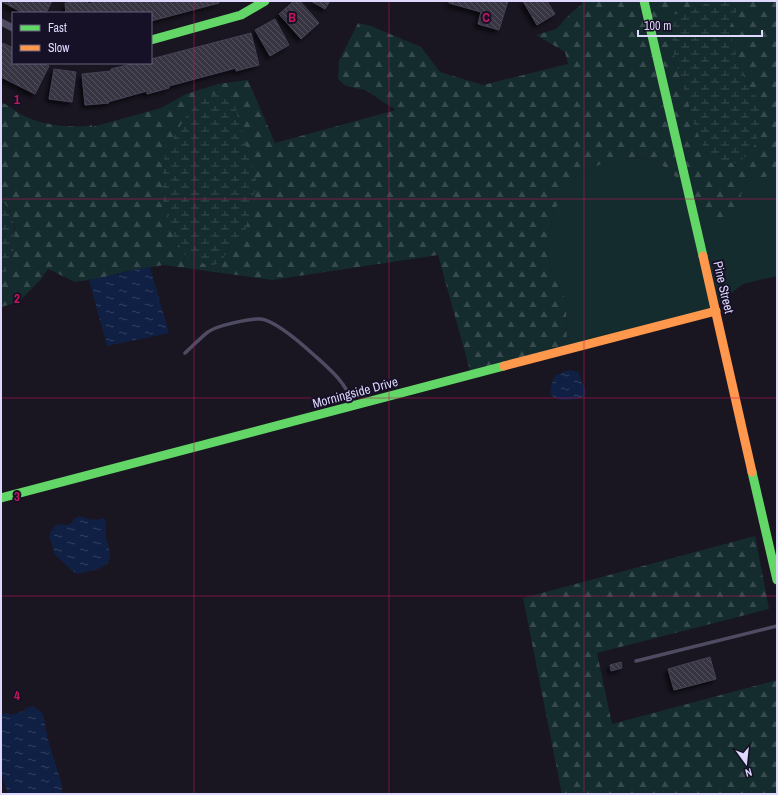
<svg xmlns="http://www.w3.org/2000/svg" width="778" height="795" font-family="'Archivo Narrow',sans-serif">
<defs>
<pattern id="forest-firs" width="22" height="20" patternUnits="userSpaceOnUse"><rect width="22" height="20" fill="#152c2e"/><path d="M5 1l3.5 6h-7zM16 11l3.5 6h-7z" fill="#374a4d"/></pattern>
<pattern id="wetland-marsh" width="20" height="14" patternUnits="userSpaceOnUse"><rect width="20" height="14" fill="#152c2e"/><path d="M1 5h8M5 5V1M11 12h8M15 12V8" fill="none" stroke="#374a4d"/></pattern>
<pattern id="water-ripples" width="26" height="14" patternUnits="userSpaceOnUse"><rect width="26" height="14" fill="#102044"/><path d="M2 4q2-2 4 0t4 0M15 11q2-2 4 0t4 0" fill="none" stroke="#324060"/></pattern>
<pattern id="building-back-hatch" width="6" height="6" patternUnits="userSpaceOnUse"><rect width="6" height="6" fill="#383443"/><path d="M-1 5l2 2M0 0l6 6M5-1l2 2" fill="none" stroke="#54515f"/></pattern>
<filter id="shadow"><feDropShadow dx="-3.5" dy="3.5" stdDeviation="2" flood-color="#0009"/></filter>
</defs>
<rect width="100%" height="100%" fill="#191621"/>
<!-- grass -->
<g fill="#152c2e">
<path d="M 631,157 L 656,161 L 671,172 L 682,184 L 711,309 L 567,348 L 566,300 L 552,272 L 546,249 L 553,213 L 574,177 L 601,164 Z"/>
<path d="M 777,174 L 777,276 L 743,284 L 719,303 L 694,198 L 710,217 L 744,182 Z"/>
</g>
<!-- forest -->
<g fill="url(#forest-firs)" fill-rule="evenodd">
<path d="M 583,1 L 639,1 L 682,184 L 671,172 L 656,161 L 632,157 L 601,164 L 574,177 L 553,213 L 546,249 L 552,272 L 566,300 L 567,348 L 471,374 L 438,255 L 272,280 L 164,265 L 127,271 L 101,278 L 75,282 L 48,269 L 41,279 L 19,302 L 1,307 L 1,279 L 12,256 L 15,228 L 10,211 L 1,199 L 1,102 C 8,105 15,111 22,115 C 43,125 69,129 92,125 L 92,127 L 161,108 L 186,94 L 218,84 L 248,80 L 275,143 L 396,110 L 365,90 L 346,86 L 338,79 L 339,61 L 358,23 L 371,26 L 421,47 L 440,72 L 483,85 L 568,64 L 565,52 L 536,35 L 556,29 L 571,13 L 582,4 ZM 217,93 L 241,240 L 230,246 L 222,261 L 211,267 L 198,260 L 162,197 L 162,180 L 165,152 L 188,113 L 202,100 Z"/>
<path d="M 648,1 L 709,1 L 700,7 L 673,15 L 669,30 L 672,39 L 680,77 L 687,96 L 692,119 L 759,101 L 751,90 L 740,69 L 729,28 L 741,1 L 777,1 L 777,174 L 744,182 L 735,222 L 710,217 L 694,198 Z"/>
<path d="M 755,536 L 769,609 L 597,653 L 612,724 L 777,680 L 777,794 L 562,794 L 523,598 Z"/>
</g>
<!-- wetland -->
<g fill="url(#wetland-marsh)">
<path d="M 709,1 L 741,1 L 729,28 L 740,69 L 751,90 L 759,101 L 760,123 L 758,137 L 752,151 L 740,161 L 735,163 L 722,162 L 707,156 L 692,119 L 687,96 L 680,77 L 674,55 L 672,39 L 669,30 L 673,15 L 700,7 Z"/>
<path d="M 219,90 L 228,91 L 232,96 L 257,184 L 246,228 L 241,240 L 230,246 L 222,261 L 211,267 L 185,255 L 174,237 L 162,197 L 162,180 L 165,152 L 188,113 L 202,100 L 217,93 Z"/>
<path d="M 1,199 C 21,218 18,259 1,279 Z"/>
</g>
<!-- water -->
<g fill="url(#water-ripples)">
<path d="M 150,267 L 169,333 L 107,346 L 89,280 L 101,278 L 127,271 Z"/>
<path d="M 569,370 L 578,372 L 586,392 L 584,397 C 564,402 539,403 556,375 Z"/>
<path d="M 80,516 C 88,520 95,521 104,518 C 108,523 105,532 106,539 C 108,545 110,551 110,557 C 110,569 85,572 76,574 L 54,554 L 52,544 L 49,538 L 51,531 L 57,524 L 67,525 L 72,523 L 74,519 Z"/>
<path d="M 33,706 L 43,714 L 48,740 L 62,785 L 62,794 L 8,794 L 2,775 L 1,763 L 1,714 L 8,713 L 10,715 L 24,711 L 26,708 Z"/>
</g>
<!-- building -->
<g fill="url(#building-back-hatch)" stroke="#454154" filter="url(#shadow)">
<path d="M 1,1 L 52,1 L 46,13 L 23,13 Z"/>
<path d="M 85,1 L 87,1 L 88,4 L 98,1 L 219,1 L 219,3 L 151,21 L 151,13 L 66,13 L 65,3 Z"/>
<path d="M 294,1 L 300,1 L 319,23 L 301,39 L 279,14 Z"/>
<path d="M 311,1 L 330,1 L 325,9 Z"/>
<path d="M 449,1 L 508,1 L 499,30 L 478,24 L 481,12 L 449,3 Z"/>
<path d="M 523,1 L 547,1 L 555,14 L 537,25 Z"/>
<path d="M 275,19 L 289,45 L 270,56 L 255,30 Z"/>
<path d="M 251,33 L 259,65 L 236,71 L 236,68 L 169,86 L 169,88 L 147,94 L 147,91 L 108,102 L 109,103 L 85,105 L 82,74 L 111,71 L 111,69 L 135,63 L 151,63 L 151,59 Z"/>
<path d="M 3,43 L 13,48 L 13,63 L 42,63 L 49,66 L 35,94 L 1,77 L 1,48 Z"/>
<path d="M 54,69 L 76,72 L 72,102 L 49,99 Z"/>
<path d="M 710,657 L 716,679 L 674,690 L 668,669 Z"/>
<path d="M 621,662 L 622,668 L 611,671 L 610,665 Z"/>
</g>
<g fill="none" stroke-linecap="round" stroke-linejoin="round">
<!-- lane -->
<g stroke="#4e4b62" stroke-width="3.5">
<path d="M 185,353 C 193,346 200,338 208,332 C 215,326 251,318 261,319 C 276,321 303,345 314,355 C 332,371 345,382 354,405"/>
<path d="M 636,661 L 777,626"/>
</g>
<!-- street -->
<path stroke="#4e4b62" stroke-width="7" d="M 1,22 L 13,28"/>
<!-- fast -->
<g stroke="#63d668" stroke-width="9">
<path d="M 644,1 L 703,256"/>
<path d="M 151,40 L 241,15 L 265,1"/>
<path d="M 752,472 L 777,580"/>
<path d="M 1,498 L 504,366"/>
</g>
<!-- slow -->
<g stroke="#ff974d" stroke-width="9">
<path d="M 703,256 L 752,472"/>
<path d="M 504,366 L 716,311"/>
</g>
</g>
<!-- grid -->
<path fill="none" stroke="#c2185b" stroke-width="1" stroke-opacity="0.55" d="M 194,1 L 194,794M 389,1 L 389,794M 584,1 L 584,794M 1,199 L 777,199M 1,398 L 777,398M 1,596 L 777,596"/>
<g text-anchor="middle" stroke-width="4" stroke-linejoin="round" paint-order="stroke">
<!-- street labels -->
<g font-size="13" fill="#ded8fd" stroke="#161126">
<text transform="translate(724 287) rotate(77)" y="5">Pine Street</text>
<text transform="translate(355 392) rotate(-15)" y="5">Morningside Drive</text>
</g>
</g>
<g font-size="13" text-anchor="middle" font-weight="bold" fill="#c2185b" stroke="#161126" stroke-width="4" stroke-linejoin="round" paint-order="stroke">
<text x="292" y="22">B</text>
<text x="486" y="22">C</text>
<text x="17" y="104">1</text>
<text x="17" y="303">2</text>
<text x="17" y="501">3</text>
<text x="17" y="700">4</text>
</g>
<!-- border -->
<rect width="778" height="795" fill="none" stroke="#ded8fd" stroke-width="4"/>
<!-- legend -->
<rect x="12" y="12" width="140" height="52" fill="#161126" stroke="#66617c"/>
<rect x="20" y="25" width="20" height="6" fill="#63d668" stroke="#66617c"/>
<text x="48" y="32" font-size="12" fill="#ded8fd">Fast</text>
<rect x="20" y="45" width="20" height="6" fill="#ff974d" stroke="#66617c"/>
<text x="48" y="52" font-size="12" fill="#ded8fd">Slow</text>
<!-- north arrow -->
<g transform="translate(746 763) rotate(165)" stroke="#161126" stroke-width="3" paint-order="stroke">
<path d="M0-3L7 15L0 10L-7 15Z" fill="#ded8fd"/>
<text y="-6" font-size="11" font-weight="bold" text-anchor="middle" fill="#ded8fd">N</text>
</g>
<!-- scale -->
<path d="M638 30v6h124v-6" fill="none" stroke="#ded8fd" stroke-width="2"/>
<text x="644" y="30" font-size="12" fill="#ded8fd" stroke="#161126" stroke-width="3" paint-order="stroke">100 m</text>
</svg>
